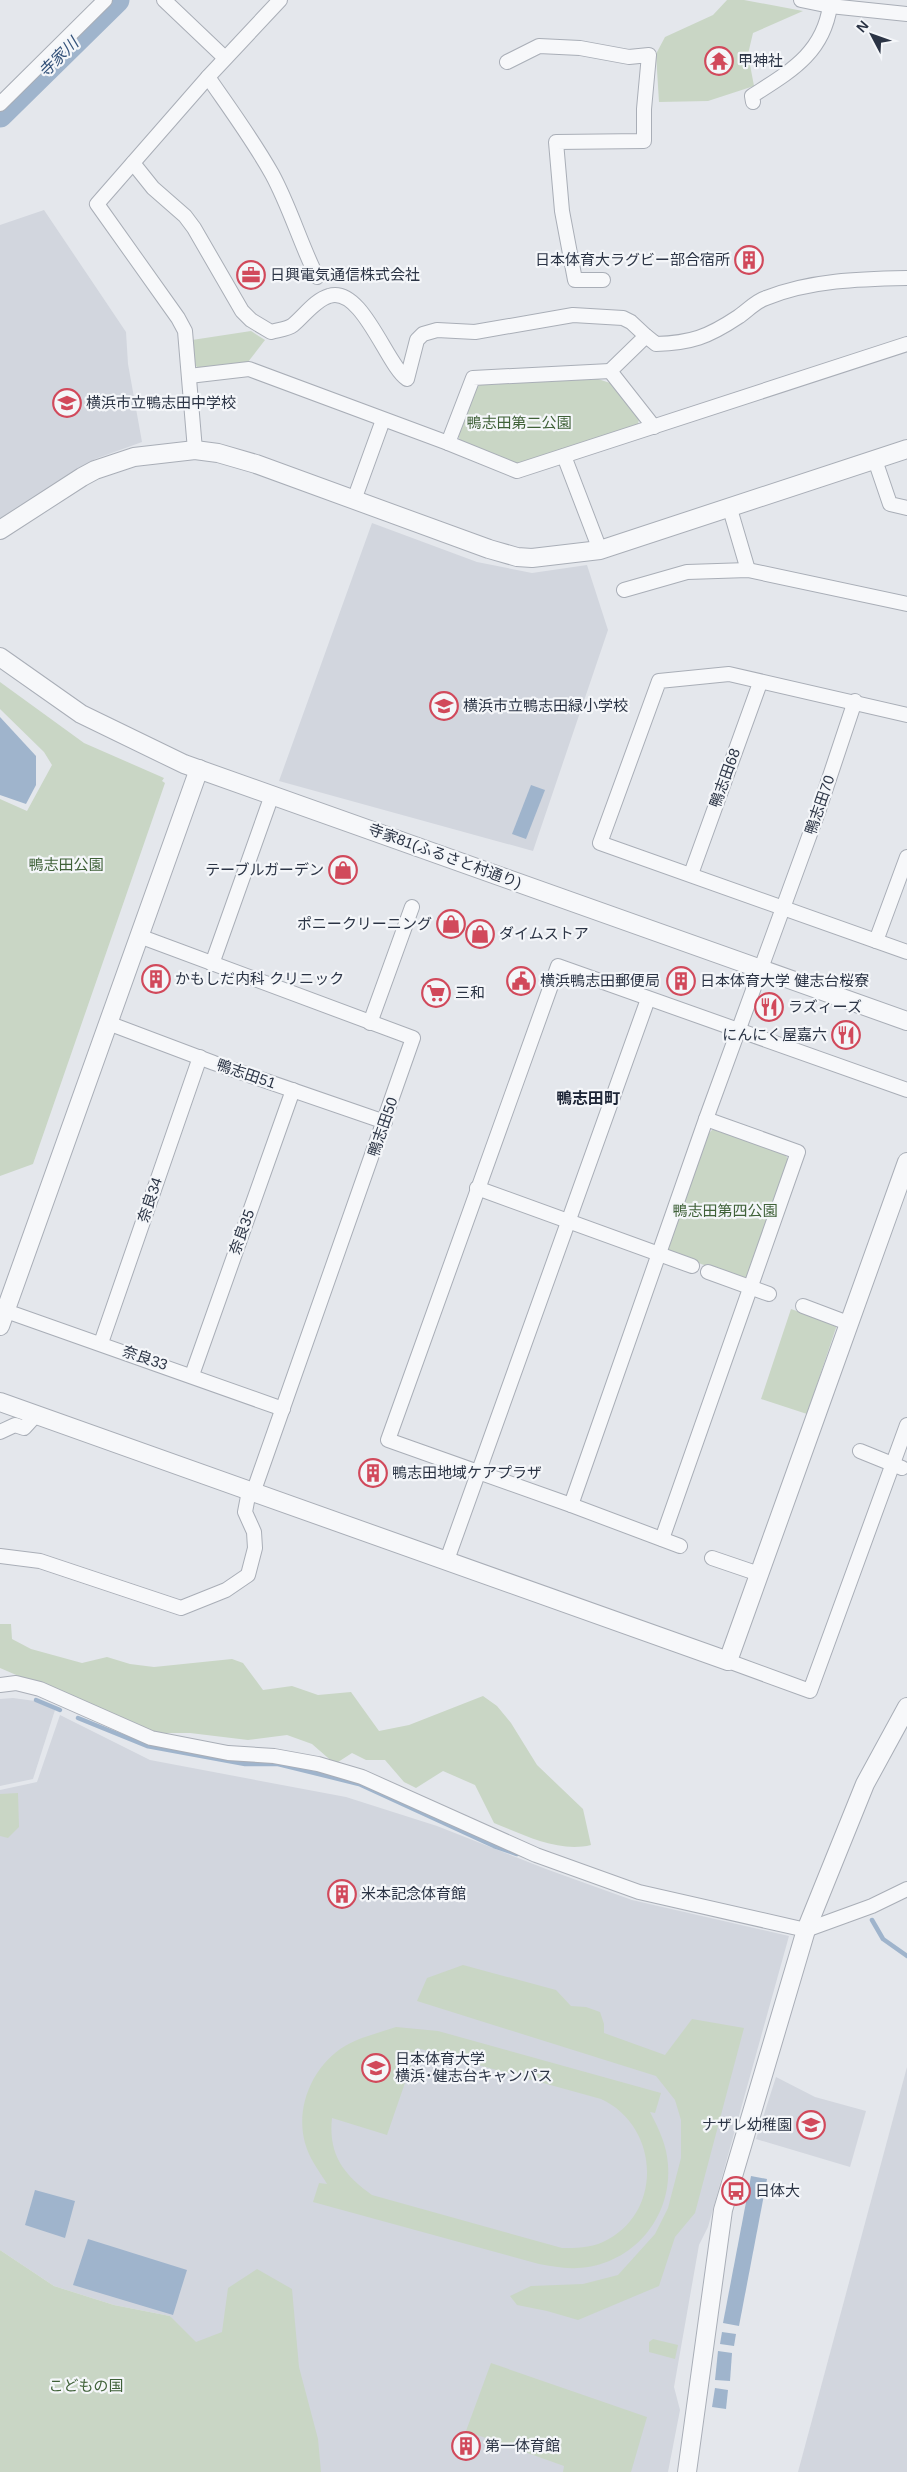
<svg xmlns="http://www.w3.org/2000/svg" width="907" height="2472" font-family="Helvetica,'Noto Sans JP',sans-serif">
<rect width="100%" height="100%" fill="#e4e7ec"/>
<!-- built -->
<g fill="#d2d6de">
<path d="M 44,210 L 126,332 L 128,364 L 142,442 L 95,459 L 0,520 L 0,225 Z"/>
<path d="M 372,523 L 477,562 L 532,573 L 587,565 L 608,630 L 533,851 L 279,781 Z"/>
<path d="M 13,1698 L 35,1701 L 55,1710 L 33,1779 L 0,1786 L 0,1699 Z"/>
<path d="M 60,1715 L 150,1760 L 346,1797 L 437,1826 L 546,1869 L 632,1900 L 789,1936 L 708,2227 L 699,2245 L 674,2387 L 680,2410 L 668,2472 L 271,2472 L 170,2316 L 114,2305 L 54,2286 L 0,2250 L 0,1790 L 37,1782 Z"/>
<path d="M 907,2067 L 907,2472 L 798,2472 Z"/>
<path d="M 776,2077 L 815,2097 L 866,2111 L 850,2167 L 756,2139 Z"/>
</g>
<!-- green -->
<g fill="#c9d6c5" fill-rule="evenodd">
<path d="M 727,0 L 744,0 L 803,11 L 753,33 L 748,54 L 754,86 L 708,101 L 659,102 L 656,54 L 665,37 L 713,15 Z"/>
<path d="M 251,331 L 265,340 L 248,362 L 200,370 L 194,364 L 192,340 Z"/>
<path d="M 598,379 L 610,383 L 639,420 L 637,427 L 518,466 L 461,443 L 458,435 L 476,388 L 480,385 Z"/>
<path d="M 0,682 L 84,743 L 164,778 L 162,781 L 165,783 L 33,1164 L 0,1176 L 0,799 L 27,811 L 52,765 L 44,752 L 0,709 Z"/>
<path d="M 713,1129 L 785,1152 L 788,1161 L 748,1277 L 741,1278 L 670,1253 L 667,1246 L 705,1137 Z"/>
<path d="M 791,1309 L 837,1325 L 807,1414 L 761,1399 Z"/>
<path d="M 0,1624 L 11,1624 L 12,1639 L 31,1649 L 82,1663 L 107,1657 L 130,1664 L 154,1667 L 232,1659 L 243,1663 L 263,1690 L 292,1686 L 318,1695 L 351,1692 L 379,1731 L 409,1725 L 483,1696 L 497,1706 L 511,1723 L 537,1765 L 583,1809 L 591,1845 C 559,1853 524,1835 494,1823 L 475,1785 L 443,1771 L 416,1788 L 404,1782 L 385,1760 L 366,1760 L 352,1753 L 335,1764 L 312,1744 L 287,1735 L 248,1740 L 190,1733 L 151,1733 L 0,1668 Z"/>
<path d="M 18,1793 L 19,1827 L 8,1838 L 0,1836 L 0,1794 Z"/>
<path d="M 463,1965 L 556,1990 L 571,2006 L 586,2007 L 600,2012 L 604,2024 L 604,2033 L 665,2055 L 692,2019 L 744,2028 L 695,2213 L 675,2237 L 659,2286 L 578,2320 L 547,2311 L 517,2305 L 510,2296 L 531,2286 L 583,2284 L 618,2275 L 655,2234 L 668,2208 L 681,2158 L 681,2120 L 675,2100 L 656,2076 L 417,2001 L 427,1978 Z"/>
<path d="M 396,2027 L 438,2031 L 661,2093 L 655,2113 L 650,2112 C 659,2129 667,2146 668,2165 C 672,2219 631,2266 577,2268 C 565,2269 552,2266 539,2264 L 313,2202 L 319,2183 L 327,2184 C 319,2171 309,2158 305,2143 C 295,2107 313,2065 345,2046 C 360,2037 379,2033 396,2027 ZM 417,2048 L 601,2099 C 660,2126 664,2214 603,2242 C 590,2248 575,2248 562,2248 L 372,2195 C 344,2175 328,2155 332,2118 L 387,2135 Z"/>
<path d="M 0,2250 L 54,2286 L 114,2305 L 170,2316 L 196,2342 L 222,2332 L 228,2288 L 257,2269 L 292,2289 L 299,2367 L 318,2439 L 321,2472 L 0,2472 Z"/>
<path d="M 653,2339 L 678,2345 L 675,2359 L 649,2352 L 649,2342 Z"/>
<path d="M 491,2363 L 647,2417 L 631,2472 L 563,2472 L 564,2466 L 466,2431 Z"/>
</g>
<!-- water -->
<g fill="#9fb4cc">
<path d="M 0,717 L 36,756 L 36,785 L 26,804 L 0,795 Z"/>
<path d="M 531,785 L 545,790 L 526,839 L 512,834 Z"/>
<path d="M 751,2176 L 767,2179 L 739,2326 L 723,2323 Z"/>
<path d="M 35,2190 L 75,2201 L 65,2238 L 25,2225 Z"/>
<path d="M 88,2239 L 187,2270 L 173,2315 L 73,2285 Z"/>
<path d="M 722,2332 L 736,2334 L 734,2346 L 720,2344 Z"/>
<path d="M 718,2351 L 732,2353 L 730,2381 L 715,2380 Z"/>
<path d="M 715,2388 L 728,2390 L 726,2409 L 712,2407 Z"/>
</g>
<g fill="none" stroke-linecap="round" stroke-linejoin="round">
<!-- stream -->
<g stroke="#9fb4cc" stroke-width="4.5">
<path d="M 36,1700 L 60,1710"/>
<path d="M 78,1718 L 147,1746 L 245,1764 L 278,1764 L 359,1784 L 494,1846 L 517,1854"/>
<path d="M 872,1920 L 883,1939 L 907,1956"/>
</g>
<!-- river -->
<path stroke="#9fb4cc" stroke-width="25" d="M 0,115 L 117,0"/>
<defs>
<g id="minor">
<path d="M 164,0 L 225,58"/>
<path d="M 801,0 L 830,6 L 907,14"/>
<path d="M 507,62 L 539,46 L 580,48 L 629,57 L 649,55 L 644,109 L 644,141 L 556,142 L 562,211 L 575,280 L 603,280"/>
<path d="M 208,77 C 230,109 253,140 272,174 C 290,207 300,243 317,277"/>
<path d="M 753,102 L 752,96 C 789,72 823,54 830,6"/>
<path d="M 0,104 L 105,0"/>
<path d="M 133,163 L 153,188 L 185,216 L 194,228 L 242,311 L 251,320 L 271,332 C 278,330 288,329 293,325 C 304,316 315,300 329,296 C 362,285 387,366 407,379 L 417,340 L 423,334 L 437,330 L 475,332 L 573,315 L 623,318 L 631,322 L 646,336 L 610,371"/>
<path d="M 646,336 L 656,344 C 691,343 708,337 738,317 C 747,311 756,301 766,298 C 811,280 860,279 907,278"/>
<path d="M 189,376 L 249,369 L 448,443 L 517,471 L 907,344"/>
<path d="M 448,443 L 473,378 L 610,371 L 654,427"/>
<path d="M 195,450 L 185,331 L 178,318 L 97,204 L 208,77 L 280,0"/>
<path d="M 564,456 L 600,550"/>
<path d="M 875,460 L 890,504 L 907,508"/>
<path d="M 354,500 L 383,420"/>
<path d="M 730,509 L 748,570"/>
<path d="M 624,590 L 687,572 L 748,570 L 907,604"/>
<path d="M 907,715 L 729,674 L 659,681 L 600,843 L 907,952"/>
<path d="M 691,874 L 760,683"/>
<path d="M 139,936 L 413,1038 L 253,1493"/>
<path d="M 876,941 L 907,857"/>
<path d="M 212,964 L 272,795"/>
<path d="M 108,1023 L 214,1063 L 385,1122"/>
<path d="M 370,1023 L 412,907"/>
<path d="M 477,1188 L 692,1266"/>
<path d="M 708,1272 L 769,1294"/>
<path d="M 803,1306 L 848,1323"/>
<path d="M 6,1311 L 283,1409"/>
<path d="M 101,1343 L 200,1057"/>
<path d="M 192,1375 L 293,1090"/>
<path d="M 0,1432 L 15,1425 L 24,1428 L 35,1416"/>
<path d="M 860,1451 L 902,1468"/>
<path d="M 571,1505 L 706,1119 L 818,812 L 855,701"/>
<path d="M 662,1539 L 798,1152 L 706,1119"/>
<path d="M 680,1546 L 571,1505 L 388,1440 L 558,966 L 907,1090"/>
<path d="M 0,1556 L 40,1561 L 181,1608 L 226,1590 L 248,1575 L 255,1548 L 254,1532 L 245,1512 L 249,1491"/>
<path d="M 712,1558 L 759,1574"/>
<path d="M 447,1560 L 648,999"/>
<path d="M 728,1661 L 810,1691 L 907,1425"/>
<path d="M 0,1685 L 16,1683 L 40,1689 L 151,1738 L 228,1753 L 274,1756 L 318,1764 L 362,1777 L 536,1855 L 639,1892 L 806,1930 L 872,1906 L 907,1889"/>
</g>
<g id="tertiary">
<path d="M 0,530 L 82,477 L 95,470 L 134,457 L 195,450 L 218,453 L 256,464 L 489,549 L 517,557 L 532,558 L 600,550 L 907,449"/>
<path d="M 0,657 L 81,714 L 184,764 L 907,1021"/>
<path d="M 0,1326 L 199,769"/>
<path d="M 0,1402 L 728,1661 C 788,1495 847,1328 907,1162"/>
<path d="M 687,2472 L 723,2210 L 806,1930 L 865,1784 L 907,1707"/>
</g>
</defs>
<!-- minor casing -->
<use href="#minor" stroke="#a9aeb7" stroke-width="16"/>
<!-- tertiary casing -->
<use href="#tertiary" stroke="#a9aeb7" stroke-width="20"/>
<!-- minor -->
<use href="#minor" stroke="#f7f8fa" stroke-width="14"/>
<!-- tertiary -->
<use href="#tertiary" stroke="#f7f8fa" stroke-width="18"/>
</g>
<!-- icons -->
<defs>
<symbol id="temple-ring" viewBox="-11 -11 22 22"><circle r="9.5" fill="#f4f6f9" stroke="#d1495b" stroke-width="1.5"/><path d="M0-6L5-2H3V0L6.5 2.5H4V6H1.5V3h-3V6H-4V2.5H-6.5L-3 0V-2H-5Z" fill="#d1495b"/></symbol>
<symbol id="building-ring" viewBox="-11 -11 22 22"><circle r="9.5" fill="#f4f6f9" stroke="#d1495b" stroke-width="1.5"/><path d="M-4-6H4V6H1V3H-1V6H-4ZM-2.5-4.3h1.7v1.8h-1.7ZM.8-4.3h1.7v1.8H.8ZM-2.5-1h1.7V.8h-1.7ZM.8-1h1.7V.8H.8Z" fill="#d1495b"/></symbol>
<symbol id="office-ring" viewBox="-11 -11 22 22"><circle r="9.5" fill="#f4f6f9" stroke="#d1495b" stroke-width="1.5"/><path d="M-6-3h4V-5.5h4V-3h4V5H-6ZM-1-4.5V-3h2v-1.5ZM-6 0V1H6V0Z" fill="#d1495b"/></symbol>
<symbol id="school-ring" viewBox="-11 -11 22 22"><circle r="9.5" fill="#f4f6f9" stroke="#d1495b" stroke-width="1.5"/><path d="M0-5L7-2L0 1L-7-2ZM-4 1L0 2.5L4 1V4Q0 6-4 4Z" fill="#d1495b"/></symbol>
<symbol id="shop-ring" viewBox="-11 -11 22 22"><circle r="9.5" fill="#f4f6f9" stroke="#d1495b" stroke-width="1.5"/><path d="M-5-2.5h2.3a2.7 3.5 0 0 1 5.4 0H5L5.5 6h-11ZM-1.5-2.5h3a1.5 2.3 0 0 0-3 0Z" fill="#d1495b"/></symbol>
<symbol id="civic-ring" viewBox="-11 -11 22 22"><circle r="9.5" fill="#f4f6f9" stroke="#d1495b" stroke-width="1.5"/><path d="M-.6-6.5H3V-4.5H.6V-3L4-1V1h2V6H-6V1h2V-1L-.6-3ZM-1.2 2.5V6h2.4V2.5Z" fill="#d1495b"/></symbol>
<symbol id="supermarket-ring" viewBox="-11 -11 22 22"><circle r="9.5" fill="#f4f6f9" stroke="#d1495b" stroke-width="1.5"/><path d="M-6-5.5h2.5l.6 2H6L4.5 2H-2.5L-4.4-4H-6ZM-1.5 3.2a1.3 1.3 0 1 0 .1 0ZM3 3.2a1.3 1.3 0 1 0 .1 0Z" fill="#d1495b"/></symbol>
<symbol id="restaurant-ring" viewBox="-11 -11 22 22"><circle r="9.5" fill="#f4f6f9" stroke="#d1495b" stroke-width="1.5"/><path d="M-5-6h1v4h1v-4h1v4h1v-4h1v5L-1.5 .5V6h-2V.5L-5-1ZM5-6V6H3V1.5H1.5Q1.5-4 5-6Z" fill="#d1495b"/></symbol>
<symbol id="university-ring" viewBox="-11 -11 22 22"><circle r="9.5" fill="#f4f6f9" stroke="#d1495b" stroke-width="1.5"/><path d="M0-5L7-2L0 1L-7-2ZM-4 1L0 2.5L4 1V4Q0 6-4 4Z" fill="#d1495b"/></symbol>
<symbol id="bus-ring" viewBox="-11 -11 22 22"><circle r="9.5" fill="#f4f6f9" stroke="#d1495b" stroke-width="1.5"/><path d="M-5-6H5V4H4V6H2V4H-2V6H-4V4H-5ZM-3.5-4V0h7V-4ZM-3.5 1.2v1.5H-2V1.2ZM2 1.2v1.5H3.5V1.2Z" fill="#d1495b"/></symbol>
</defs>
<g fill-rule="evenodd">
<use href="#temple-ring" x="703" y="45" width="32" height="32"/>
<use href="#building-ring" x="733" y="244" width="32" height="32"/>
<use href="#office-ring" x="235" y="259" width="32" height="32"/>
<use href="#school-ring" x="51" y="387" width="32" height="32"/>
<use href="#school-ring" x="428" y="690" width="32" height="32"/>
<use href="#shop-ring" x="327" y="854" width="32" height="32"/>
<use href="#shop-ring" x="435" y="908" width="32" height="32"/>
<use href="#shop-ring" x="464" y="918" width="32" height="32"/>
<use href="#building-ring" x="140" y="963" width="32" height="32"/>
<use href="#civic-ring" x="505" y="965" width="32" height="32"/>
<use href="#building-ring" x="665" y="965" width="32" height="32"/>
<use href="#supermarket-ring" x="420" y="977" width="32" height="32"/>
<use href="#restaurant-ring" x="753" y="991" width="32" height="32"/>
<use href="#restaurant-ring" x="830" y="1019" width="32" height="32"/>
<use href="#building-ring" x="357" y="1457" width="32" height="32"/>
<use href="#building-ring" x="326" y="1878" width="32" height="32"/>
<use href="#university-ring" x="360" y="2052" width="32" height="32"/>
<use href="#school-ring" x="795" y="2109" width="32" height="32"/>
<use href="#bus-ring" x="720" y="2175" width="32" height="32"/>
<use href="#building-ring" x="450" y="2430" width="32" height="32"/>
</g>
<g text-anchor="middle" stroke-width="4.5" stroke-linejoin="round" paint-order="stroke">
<!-- poi labels -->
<g font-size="15" fill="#2b3445" stroke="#f4f6f9" text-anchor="start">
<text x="738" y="66">甲神社</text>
<text x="730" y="265" text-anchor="end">日本体育大ラグビー部合宿所</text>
<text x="270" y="280">日興電気通信株式会社</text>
<text x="86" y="408">横浜市立鴨志田中学校</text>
<text x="463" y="711">横浜市立鴨志田緑小学校</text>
<text x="324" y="875" text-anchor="end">テーブルガーデン</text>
<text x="432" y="929" text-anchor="end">ポニークリーニング</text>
<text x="499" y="939">ダイムストア</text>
<text x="175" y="984">かもしだ内科 クリニック</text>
<text x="540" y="986">横浜鴨志田郵便局</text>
<text x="700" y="986">日本体育大学 健志台桜寮</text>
<text x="455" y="998">三和</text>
<text x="788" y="1012">ラズィーズ</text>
<text x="827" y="1040" text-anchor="end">にんにく屋嘉六</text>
<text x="392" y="1478">鴨志田地域ケアプラザ</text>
<text x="361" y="1899">米本記念体育館</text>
<text x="395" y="2064">日本体育大学<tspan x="395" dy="17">横浜･健志台キャンパス</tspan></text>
<text x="792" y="2130" text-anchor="end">ナザレ幼稚園</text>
<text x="755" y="2196">日体大</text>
<text x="485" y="2451">第一体育館</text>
</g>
<!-- park labels -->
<g font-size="15" fill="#3f6138" stroke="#f4f6f9">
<text x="519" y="428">鴨志田第二公園</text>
<text x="66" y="870">鴨志田公園</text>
<text x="725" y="1216">鴨志田第四公園</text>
<text x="86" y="2391">こどもの国</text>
</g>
<!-- street labels -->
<g font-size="15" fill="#2b3445" stroke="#f4f6f9">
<text transform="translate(725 778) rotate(-70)" y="5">鴨志田68</text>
<text transform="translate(820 805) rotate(-71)" y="5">鴨志田70</text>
<text transform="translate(445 856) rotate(20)" y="5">寺家81(ふるさと村通り)</text>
<text transform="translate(246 1074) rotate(19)" y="5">鴨志田51</text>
<text transform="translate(383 1127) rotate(-71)" y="5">鴨志田50</text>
<text transform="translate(150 1200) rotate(-71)" y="5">奈良34</text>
<text transform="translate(242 1232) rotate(-70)" y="5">奈良35</text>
<text transform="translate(145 1358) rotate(19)" y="5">奈良33</text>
</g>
<!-- water labels -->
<g font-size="16" font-style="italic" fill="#34527a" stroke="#f4f6f9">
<text transform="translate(58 57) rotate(-45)" y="6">寺家川</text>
</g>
<!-- neighbourhood labels -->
<g font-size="16" font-weight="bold" fill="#1d2536" stroke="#f4f6f9">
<text x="588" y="1104">鴨志田町</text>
</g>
</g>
<!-- north arrow -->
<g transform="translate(872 35) rotate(311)" stroke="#f4f6f9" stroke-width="4" paint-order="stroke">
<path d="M0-4L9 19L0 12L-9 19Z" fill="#2b3445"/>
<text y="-8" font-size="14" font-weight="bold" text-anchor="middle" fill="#2b3445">N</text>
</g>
</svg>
